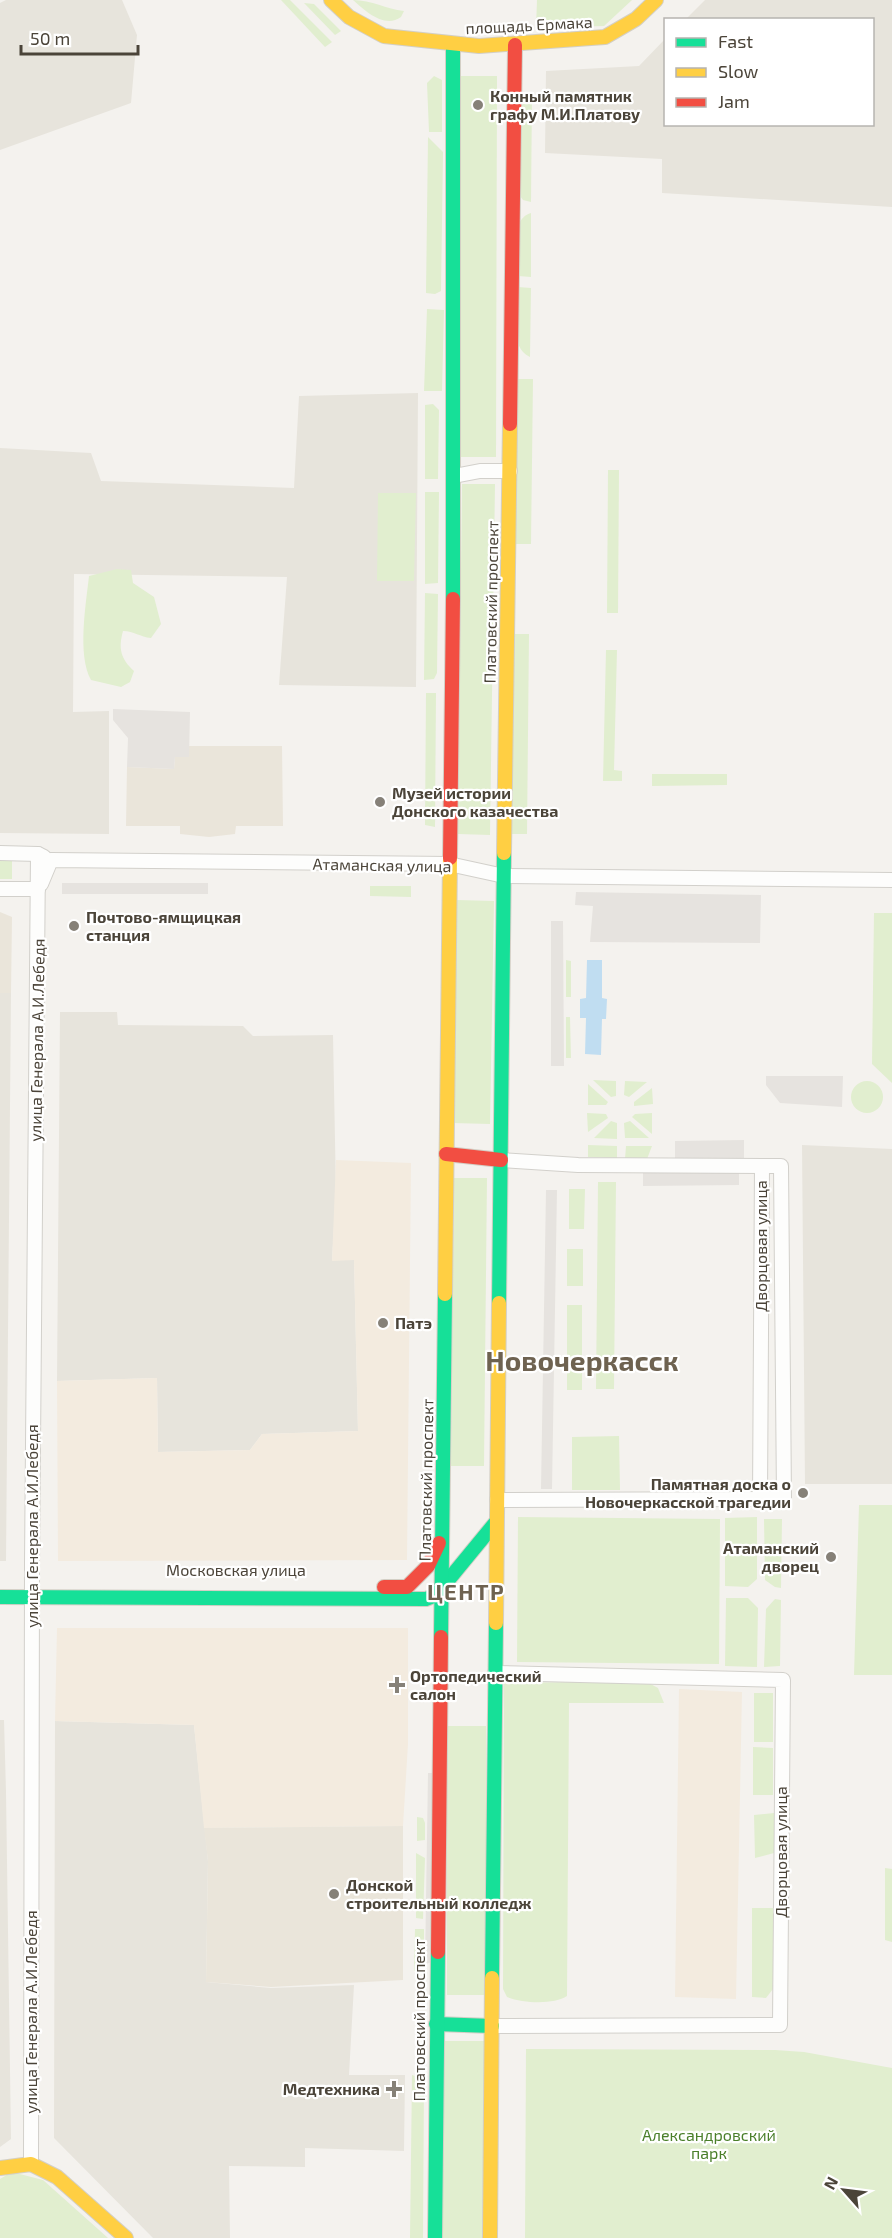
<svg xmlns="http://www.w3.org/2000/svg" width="892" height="2238" font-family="'Exo 2',sans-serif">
<rect width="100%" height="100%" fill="#f4f2ee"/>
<!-- residential -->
<g fill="#e7e4dc">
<path d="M 6,0 L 122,0 L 137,35 L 131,103 L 0,150 L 0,3 Z"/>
<path d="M 705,0 L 892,0 L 892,207 L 662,193 L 662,159 L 545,153 L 546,71 L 639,66 L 665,39 L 666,124 L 872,124 L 872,20 L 686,19 Z"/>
<path d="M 418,393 L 416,687 L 279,685 L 287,577 L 74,574 L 73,712 L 109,711 L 109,834 L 0,833 L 0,448 L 91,453 L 101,481 L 294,488 L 299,396 Z"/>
<path d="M 0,993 L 11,993 L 6,1561 L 0,1561 Z"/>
<path d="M 60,1012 L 117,1012 L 118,1025 L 243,1026 L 253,1036 L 333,1035 L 336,1193 L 332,1260 L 354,1260 L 358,1431 L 262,1434 L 250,1450 L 158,1452 L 157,1378 L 57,1381 Z"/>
<path d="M 802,1145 L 892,1149 L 892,1484 L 805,1484 Z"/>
<path d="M 0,1720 L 4,1720 L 6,1792 L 11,2139 L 0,2147 Z"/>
<path d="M 55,1721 L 194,1725 L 208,1861 L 206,1982 L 271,1988 L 354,1985 L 349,2075 L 405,2075 L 404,2151 L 305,2148 L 305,2167 L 229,2166 L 230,2238 L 153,2238 L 54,2138 Z"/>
</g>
<!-- commercial -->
<g fill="#f3ebdf">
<path d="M 336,1160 L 411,1163 L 407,1560 L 58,1561 L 57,1381 L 157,1378 L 158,1452 L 250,1450 L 262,1434 L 358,1431 L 354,1260 L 332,1261 Z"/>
<path d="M 57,1628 L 408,1628 L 408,1744 L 403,1826 L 204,1828 L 194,1725 L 55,1721 Z"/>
<path d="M 679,1689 L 742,1692 L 736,1999 L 675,1997 Z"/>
</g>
<!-- education -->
<g fill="#eae5da">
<path d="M 189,746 L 282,746 L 283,826 L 236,826 L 235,834 L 209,837 L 180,834 L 180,826 L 126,826 L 127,767 L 174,769 L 175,757 L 188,757 Z"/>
<path d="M 0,912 L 12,917 L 11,993 L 0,993 Z"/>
<path d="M 403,1826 L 403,1980 L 271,1987 L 206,1982 L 208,1861 L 204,1828 Z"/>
</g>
<!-- green -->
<g fill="#e1eecf">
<path d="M 281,0 L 290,0 L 332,42 L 325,47 Z"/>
<path d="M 353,0 C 372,0 386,9 404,11 L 401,17 C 385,29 365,11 353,0 Z"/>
<path d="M 537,0 L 632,0 L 604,26 L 536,28 Z"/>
<path d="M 304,3 L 314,4 L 341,31 L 335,35 Z"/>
<path d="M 434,76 L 442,80 L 442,132 L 429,132 L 427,83 Z"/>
<path d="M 461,76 L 497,76 L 496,457 L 460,457 Z"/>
<path d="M 532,95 L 531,202 L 523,200 L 518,193 L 520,96 Z"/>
<path d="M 428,137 L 443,152 L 441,291 L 435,294 L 426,293 Z"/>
<path d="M 531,213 L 531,277 L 518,276 C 518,257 509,219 531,213 Z"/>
<path d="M 518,287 L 531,288 L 530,357 C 508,347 517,309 518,287 Z"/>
<path d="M 427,309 L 444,310 L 442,391 L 424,391 Z"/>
<path d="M 511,379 L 533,379 L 531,544 L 511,544 Z"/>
<path d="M 433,404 L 439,410 L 438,479 L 425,479 L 425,405 Z"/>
<path d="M 608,470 L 619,470 L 618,613 L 607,613 Z"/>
<path d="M 462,484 L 495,484 L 490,835 L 458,834 Z"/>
<path d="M 425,492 L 439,492 L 438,583 L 425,584 Z"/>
<path d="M 378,493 L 416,493 L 414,581 L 377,581 Z"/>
<path d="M 117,569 L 131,570 L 133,583 L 154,597 L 161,624 L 151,638 C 140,637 134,631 123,631 C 118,649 121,659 134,671 L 130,682 L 121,687 L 91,680 C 77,655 86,604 89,576 Z"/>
<path d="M 425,593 L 438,594 L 437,673 L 434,679 L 424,680 Z"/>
<path d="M 512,634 L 529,634 L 527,834 L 510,834 Z"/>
<path d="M 606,650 L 617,650 L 614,770 L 622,771 L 622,781 L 603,781 Z"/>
<path d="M 426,693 L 436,693 L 435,827 L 425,825 Z"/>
<path d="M 652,774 L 727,774 L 727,785 L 652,786 Z"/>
<rect x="0" y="858" width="12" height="21"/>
<path d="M 370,886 L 411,886 L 411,897 L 370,896 Z"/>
<path d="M 457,900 L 494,901 L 490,1124 L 452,1123 Z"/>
<path d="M 874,913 L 892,913 L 892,1083 L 872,1064 Z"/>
<path d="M 566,960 L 571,961 L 571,997 L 566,997 Z"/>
<path d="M 566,1017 L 570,1017 L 571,1058 L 566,1058 Z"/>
<path d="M 593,1080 L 616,1081 L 616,1096 L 611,1097 Z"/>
<circle cx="867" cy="1097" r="16"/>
<path d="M 625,1081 L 647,1082 L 629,1097 L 624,1095 Z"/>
<path d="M 588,1084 L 608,1102 L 606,1105 L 588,1105 Z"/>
<path d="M 652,1088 L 653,1104 L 634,1106 L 634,1102 Z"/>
<path d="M 587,1113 L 606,1114 L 608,1118 L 588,1132 Z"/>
<path d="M 652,1113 L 652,1134 L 632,1117 L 635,1114 Z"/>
<path d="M 611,1121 L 617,1123 L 617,1139 L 594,1138 Z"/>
<path d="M 630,1121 L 649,1138 L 625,1138 L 624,1123 Z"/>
<path d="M 588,1145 L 617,1146 L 617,1158 L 588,1157 Z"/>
<path d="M 626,1146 L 652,1146 L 647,1159 L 625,1159 Z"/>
<path d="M 454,1178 L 487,1178 L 484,1466 L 451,1466 Z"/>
<path d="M 598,1182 L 616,1182 L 614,1389 L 596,1389 Z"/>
<path d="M 569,1189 L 585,1189 L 584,1229 L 569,1229 Z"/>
<rect x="567" y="1249" width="16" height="37"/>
<rect x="567" y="1305" width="15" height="85"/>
<path d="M 619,1436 L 620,1490 L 572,1490 L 572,1437 Z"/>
<path d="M 859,1505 L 892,1505 L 892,1675 L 854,1675 Z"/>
<path d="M 518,1517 L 720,1519 L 719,1664 L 517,1662 Z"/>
<path d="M 757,1517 L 757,1579 L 748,1587 L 725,1586 L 725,1518 Z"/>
<path d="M 764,1519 L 782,1519 L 781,1588 L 775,1587 L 765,1580 Z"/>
<path d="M 726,1598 L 748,1598 L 758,1608 L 757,1667 L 725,1666 Z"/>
<path d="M 775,1599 L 781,1600 L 780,1666 L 764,1667 L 766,1609 Z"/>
<path d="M 645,1681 L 658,1688 L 664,1703 L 569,1703 L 567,1996 C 554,2005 522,2003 507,1997 L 503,1989 L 504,1683 Z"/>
<rect x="754" y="1693" width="19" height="49"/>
<rect x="447" y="1726" width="39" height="269"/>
<path d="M 753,1747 L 773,1748 L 773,1795 L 753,1795 Z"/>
<path d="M 774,1813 L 774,1853 L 755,1858 L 754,1815 Z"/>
<path d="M 417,1817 L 423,1818 L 425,1823 L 425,1840 L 417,1841 Z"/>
<path d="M 416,1853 L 425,1858 L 423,1919 L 416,1918 Z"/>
<path d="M 885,1868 L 892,1869 L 892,1942 L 885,1940 Z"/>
<path d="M 752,1908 L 773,1908 L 773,1989 L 766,1998 L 752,1997 Z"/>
<path d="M 415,1929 L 424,1929 L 424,1966 L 414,1971 Z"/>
<path d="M 441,2041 L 486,2041 L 486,2238 L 440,2238 Z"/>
<path d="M 526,2049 L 775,2050 L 804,2052 L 892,2068 L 892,2238 L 525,2238 Z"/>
<path d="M 412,2075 L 424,2079 L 423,2238 L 410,2238 Z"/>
<path d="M 12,2172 L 43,2180 L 108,2238 L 0,2238 L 0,2179 Z"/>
</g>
<!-- parking -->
<g fill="#e6e3df">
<path d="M 113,709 L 190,712 L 189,757 L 175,757 L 174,769 L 127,767 L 128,738 L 113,720 Z"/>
<rect x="62" y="883" width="146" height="11"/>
<path d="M 576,892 L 761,895 L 760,943 L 590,942 L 593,906 L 575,905 Z"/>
<path d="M 551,921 L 563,921 L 564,1066 L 551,1066 Z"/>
<path d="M 766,1076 L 843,1076 L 842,1107 L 780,1103 L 766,1085 Z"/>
<path d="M 744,1140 L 744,1158 L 675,1159 L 675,1141 Z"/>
<path d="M 739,1171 L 739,1185 L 643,1186 L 643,1172 Z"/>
<path d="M 546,1190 L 557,1190 L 552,1489 L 541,1489 Z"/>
<path d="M 428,1773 L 435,1773 L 432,1962 L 425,1964 Z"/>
</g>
<!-- water -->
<path fill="#c0ddf1" d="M 587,960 L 602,960 L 602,998 L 607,999 L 606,1019 L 602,1019 L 601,1055 L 585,1054 L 586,1018 L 580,1018 L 580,999 L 586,998 Z"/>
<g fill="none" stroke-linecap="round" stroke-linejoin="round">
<defs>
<g id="street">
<path d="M 454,476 L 480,471 L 510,471"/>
<path d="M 0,853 L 38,854 L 44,857"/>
<path d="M 41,884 L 51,860 L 449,864 L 504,876 L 892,880"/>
<path d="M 0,889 L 38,889"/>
<path d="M 760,1499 L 762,1166"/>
<path d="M 497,1500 L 784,1499 L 781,1166 L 578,1165 L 501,1160"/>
<path d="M 492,2026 L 780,2025 L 783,1680 L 495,1673"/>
<path d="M 31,2164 L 32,1564 L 38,854"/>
</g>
<g id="fast">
<path d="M 453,599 L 453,45"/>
<path d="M 499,1303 L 504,853"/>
<path d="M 0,1597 L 426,1599 L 436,1595 L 496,1522"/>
<path d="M 441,1637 L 445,1294"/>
<path d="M 492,1978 L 496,1623"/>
<path d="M 436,2024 L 492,2026"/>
<path d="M 435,2238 L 438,1952"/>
</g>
<g id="slow">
<path d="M 331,0 L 349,17 L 384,36 L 479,46 L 605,37 L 636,19 L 656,0"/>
<path d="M 504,853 L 510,424"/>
<path d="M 445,1294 L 450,858"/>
<path d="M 496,1623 L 499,1303"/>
<path d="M 0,2168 L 31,2164 L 57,2177 L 126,2238"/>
<path d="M 490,2238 L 492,1978"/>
</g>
<g id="jam">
<path d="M 510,424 L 515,45"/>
<path d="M 450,858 L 453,599"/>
<path d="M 446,1154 L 501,1160"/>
<path d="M 384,1587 L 407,1587 L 428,1566 L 439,1543"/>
<path d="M 438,1952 L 441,1637"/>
</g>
</defs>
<!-- street casing -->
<use href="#street" stroke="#d2d0cb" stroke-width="16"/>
<!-- fast casing -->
<use href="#fast" stroke="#d3cfc5" stroke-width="16"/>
<!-- slow casing -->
<use href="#slow" stroke="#d3cfc5" stroke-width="16"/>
<!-- jam casing -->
<use href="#jam" stroke="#d3cfc5" stroke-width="16"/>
<!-- street -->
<use href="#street" stroke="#fdfdfc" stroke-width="14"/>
<!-- fast -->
<use href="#fast" stroke="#16e098" stroke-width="14"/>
<!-- slow -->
<use href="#slow" stroke="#ffcf43" stroke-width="14"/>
<!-- jam -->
<use href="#jam" stroke="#f24e42" stroke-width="14"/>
</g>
<!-- markers -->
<g fill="#868178" stroke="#fff" stroke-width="2">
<circle cx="478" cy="105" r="6"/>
<circle cx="380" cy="802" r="6"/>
<circle cx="74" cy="926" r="6"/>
<circle cx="383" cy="1323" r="6"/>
<circle cx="803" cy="1493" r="6"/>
<circle cx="831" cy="1557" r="6"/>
<path d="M394 1676h6v6h6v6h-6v6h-6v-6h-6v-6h6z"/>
<circle cx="334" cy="1894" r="6"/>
<path d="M391 2080h6v6h6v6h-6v6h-6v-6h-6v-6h6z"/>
</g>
<g text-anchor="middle" stroke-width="4.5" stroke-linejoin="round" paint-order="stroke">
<!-- street labels -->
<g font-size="16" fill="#4b4439" stroke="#fff">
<text transform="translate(529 25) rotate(-3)" y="6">площадь Ермака</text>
<text transform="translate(491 602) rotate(-89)" y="6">Платовский проспект</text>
<text transform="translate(382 865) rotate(1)" y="6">Атаманская улица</text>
<text transform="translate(37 1040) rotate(-89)" y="6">улица Генерала А.И.Лебедя</text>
<text transform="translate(761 1246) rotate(-90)" y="6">Дворцовая улица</text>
<text transform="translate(426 1480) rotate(-89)" y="6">Платовский проспект</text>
<text transform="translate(32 1526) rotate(-90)" y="6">улица Генерала А.И.Лебедя</text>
<text x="236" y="1576">Московская улица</text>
<text transform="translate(781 1852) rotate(-90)" y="6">Дворцовая улица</text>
<text transform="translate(31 2012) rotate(-90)" y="6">улица Генерала А.И.Лебедя</text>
<text transform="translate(419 2020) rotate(-90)" y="6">Платовский проспект</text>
</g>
<!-- poi labels -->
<g font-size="16" font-weight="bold" fill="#4b4439" stroke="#fff" text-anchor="start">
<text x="490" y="102">Конный памятник<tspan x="490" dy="18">графу М.И.Платову</tspan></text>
<text x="392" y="799">Музей истории<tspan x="392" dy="18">Донского казачества</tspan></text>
<text x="86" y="923">Почтово-ямщицкая<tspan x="86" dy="18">станция</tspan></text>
<text x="395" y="1329">Патэ</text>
<text x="791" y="1490" text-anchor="end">Памятная доска о<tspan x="791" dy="18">Новочеркасской трагедии</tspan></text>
<text x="819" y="1554" text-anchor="end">Атаманский<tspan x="819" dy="18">дворец</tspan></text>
<text x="410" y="1682">Ортопедический<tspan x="410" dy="18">салон</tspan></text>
<text x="346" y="1891">Донской<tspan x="346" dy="18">строительный колледж</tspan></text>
<text x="380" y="2095" text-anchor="end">Медтехника</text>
</g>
<!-- park labels -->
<g font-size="16" fill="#4a7f2a" stroke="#fff">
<text x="709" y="2141">Александровский<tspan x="709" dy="18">парк</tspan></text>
</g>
<!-- district labels -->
<g font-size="22" font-weight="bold" letter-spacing="1.5" fill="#6e6250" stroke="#fff">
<text x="466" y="1600">ЦЕНТР</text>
</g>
<!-- town labels -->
<g font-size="28" font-weight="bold" fill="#6e6250" stroke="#fff">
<text x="582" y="1371">Новочеркасск</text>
</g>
</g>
<!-- legend -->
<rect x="664" y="18" width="210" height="108" fill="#ffffff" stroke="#b7b4b0" stroke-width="1.5"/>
<rect x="676" y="38" width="30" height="9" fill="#16e098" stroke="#b7b4b0" stroke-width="1.5"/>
<text x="718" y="48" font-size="18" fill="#4b4439">Fast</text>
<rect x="676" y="68" width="30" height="9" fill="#ffcf43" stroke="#b7b4b0" stroke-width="1.5"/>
<text x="718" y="78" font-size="18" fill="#4b4439">Slow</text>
<rect x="676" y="98" width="30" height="9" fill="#f24e42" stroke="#b7b4b0" stroke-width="1.5"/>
<text x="718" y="108" font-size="18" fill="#4b4439">Jam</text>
<!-- north arrow -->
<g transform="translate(844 2190) rotate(298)" stroke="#ffffff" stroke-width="4.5" paint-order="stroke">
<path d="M0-4.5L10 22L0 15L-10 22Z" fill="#4b4439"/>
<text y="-9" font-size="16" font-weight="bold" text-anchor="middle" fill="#4b4439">N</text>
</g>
<!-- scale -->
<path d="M21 45v9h117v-9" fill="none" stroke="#4b4439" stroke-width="3"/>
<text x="30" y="45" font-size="18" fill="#4b4439" stroke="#ffffff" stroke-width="4.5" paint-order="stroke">50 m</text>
</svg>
